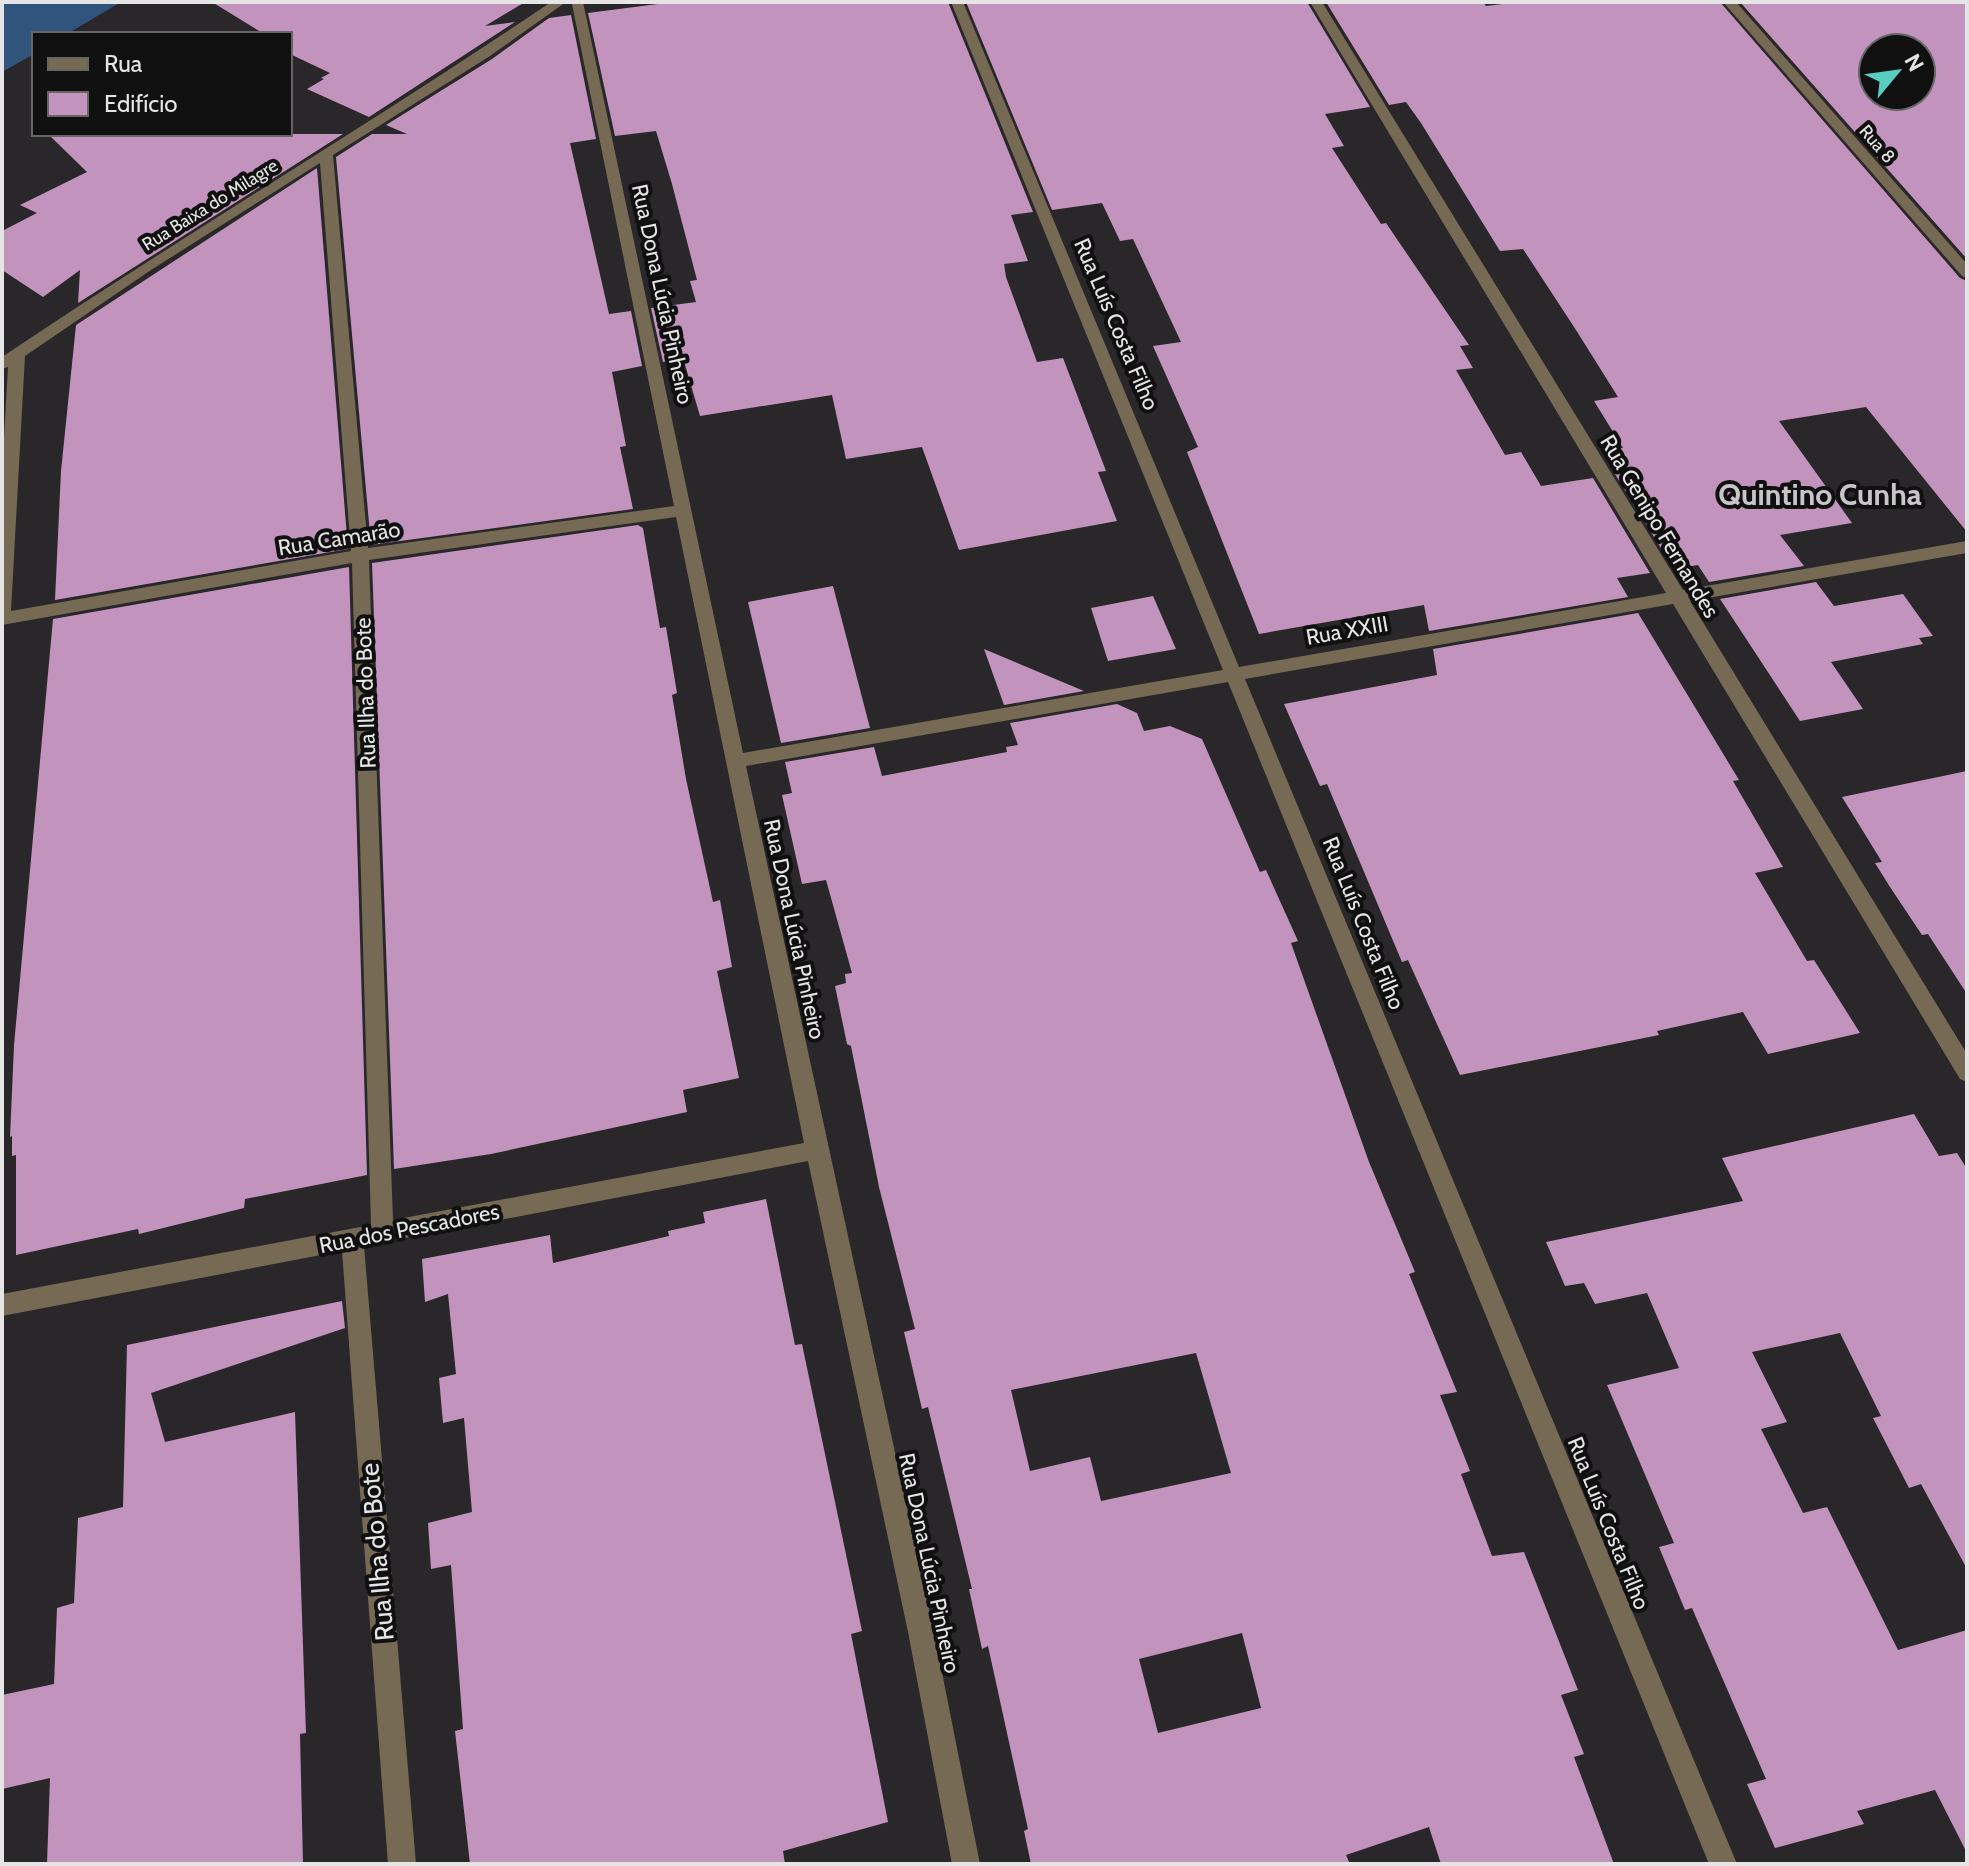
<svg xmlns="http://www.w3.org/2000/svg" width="1969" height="1866" font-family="Cabin,sans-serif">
<rect width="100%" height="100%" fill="#292729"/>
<!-- water -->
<path fill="#31547d" d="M 2,2 L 121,2 L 67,34 L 34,34 L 34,54 L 2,72 Z"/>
<!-- building -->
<g fill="#c294bd" fill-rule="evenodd">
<path d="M 212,2 L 525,2 L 485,26 L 515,22 L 369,117 L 307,89 L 324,79 L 321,78 L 330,73 L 290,54 L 290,34 L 264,34 Z"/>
<path d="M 673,2 L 948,2 L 1033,212 L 1011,215 L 1028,261 L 1004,264 L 1006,277 L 1037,362 L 1063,358 L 1106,471 L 1098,472 L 1117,521 L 959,550 L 922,447 L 846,459 L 832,395 L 700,416 L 683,358 L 663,362 L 651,308 L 696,302 L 690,281 L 697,280 L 672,184 L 656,131 L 615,136 L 588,13 Z"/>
<path d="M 966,2 L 1307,2 L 1370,107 L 1325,114 L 1344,146 L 1332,148 L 1381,224 L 1386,223 L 1469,345 L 1460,346 L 1473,368 L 1456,370 L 1505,455 L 1521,452 L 1541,486 L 1593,478 L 1650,573 L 1617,578 L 1628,597 L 1429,631 L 1424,605 L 1259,634 L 1187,452 L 1198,447 L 1153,346 L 1181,342 L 1133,239 L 1120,241 L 1102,203 L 1052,210 Z"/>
<path d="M 1326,2 L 1483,2 L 1486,6 L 1519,2 L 1720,2 L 1960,278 L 1967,281 L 1967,532 L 1866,407 L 1779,421 L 1852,523 L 1780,535 L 1804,566 L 1709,582 L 1698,565 L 1674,569 L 1615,474 L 1629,472 L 1615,449 L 1623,448 L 1594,401 L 1618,397 L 1576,330 L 1523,249 L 1500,251 L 1421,123 L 1406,102 L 1389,105 Z"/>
<path d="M 1740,2 L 1967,2 L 1967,259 ZM 1873,48 L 1921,48 L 1921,96 L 1873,96 Z"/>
<path d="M 571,15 L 596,139 L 570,143 L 609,314 L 631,311 L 642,366 L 612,372 L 626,446 L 620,447 L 633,509 L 371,545 L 336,157 L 372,134 L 407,134 L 386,125 L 492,59 L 549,18 Z"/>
<path d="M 48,134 L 343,134 L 78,303 L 80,270 L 43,297 L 2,270 L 2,231 L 37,213 L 20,205 L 87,172 Z"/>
<path d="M 317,168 L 348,549 L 55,600 L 61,471 L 76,325 Z"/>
<path d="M 638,525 L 643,528 L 660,628 L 666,627 L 677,693 L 672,695 L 686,779 L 713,902 L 720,900 L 732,967 L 717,971 L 739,1078 L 683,1090 L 687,1112 L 491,1154 L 394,1169 L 372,563 Z"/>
<path d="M 349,567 L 367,1175 L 245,1199 L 244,1208 L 139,1234 L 138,1229 L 16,1255 L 16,1155 L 12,1156 L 12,1136 L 10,1137 L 14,1045 L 53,619 Z"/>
<path d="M 1816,582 L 1834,606 L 1903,594 L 1933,636 L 1919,638 L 1923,644 L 1831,662 L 1863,709 L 1800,721 L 1720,599 Z"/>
<path d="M 833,586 L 870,728 L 781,743 L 748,602 Z"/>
<path d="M 1153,596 L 1176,649 L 1108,661 L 1091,608 Z"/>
<path d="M 1638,613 L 1739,780 L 1733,781 L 1783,867 L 1755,873 L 1807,961 L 1814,960 L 1860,1033 L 1768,1054 L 1743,1012 L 1657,1031 L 1659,1035 L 1460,1075 L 1408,960 L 1402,962 L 1327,784 L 1320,786 L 1284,704 L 1437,675 L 1433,649 Z"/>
<path d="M 984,649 L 1084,691 L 1004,705 Z"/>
<path d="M 1117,704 L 1137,713 L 1144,731 L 1170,726 L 1202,739 L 1260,872 L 1266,870 L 1298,941 L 1291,943 L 1369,1162 L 1415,1272 L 1409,1274 L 1457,1392 L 1440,1395 L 1470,1471 L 1461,1474 L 1492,1556 L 1524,1552 L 1578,1690 L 1561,1695 L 1584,1754 L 1574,1757 L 1614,1864 L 1441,1864 L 1429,1827 L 1346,1855 L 1350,1864 L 1031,1864 L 1024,1831 L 1028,1829 L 988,1646 L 982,1649 L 969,1589 L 972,1589 L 928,1407 L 922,1409 L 904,1332 L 915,1329 L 879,1187 L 851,1046 L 847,1044 L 835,986 L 846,983 L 845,974 L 852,973 L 826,880 L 802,884 L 782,795 L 792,793 L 785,762 L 874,747 L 882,776 L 1007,752 L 1006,747 L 1018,745 L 1010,723 ZM 1196,1353 L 1231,1473 L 1101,1501 L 1090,1457 L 1030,1471 L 1011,1390 ZM 1242,1633 L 1261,1708 L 1158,1733 L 1139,1659 Z"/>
<path d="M 1967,771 L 1967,994 L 1928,934 L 1922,935 L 1890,887 L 1875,863 L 1882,862 L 1842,797 Z"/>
<path d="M 1914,1114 L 1939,1156 L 1957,1153 L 1967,1169 L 1967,1569 L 1921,1484 L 1909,1488 L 1873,1418 L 1881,1416 L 1840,1333 L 1752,1352 L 1787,1422 L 1761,1429 L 1803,1513 L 1827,1507 L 1898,1650 L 1967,1630 L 1967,1853 L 1935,1790 L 1857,1811 L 1864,1824 L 1775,1848 L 1747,1784 L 1766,1779 L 1692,1608 L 1685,1610 L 1659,1547 L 1674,1543 L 1607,1385 L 1679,1368 L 1647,1293 L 1595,1304 L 1584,1283 L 1565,1286 L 1546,1242 L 1743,1201 L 1722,1158 Z"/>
<path d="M 766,1199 L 795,1345 L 802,1344 L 862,1631 L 851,1634 L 888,1822 L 783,1851 L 785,1864 L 470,1864 L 455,1731 L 463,1729 L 451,1565 L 431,1569 L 428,1523 L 472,1512 L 464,1418 L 443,1423 L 439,1378 L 456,1374 L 448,1294 L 425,1302 L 422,1259 L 550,1235 L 553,1263 L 669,1236 L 668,1231 L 705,1223 L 703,1212 Z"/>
<path d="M 342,1301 L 345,1328 L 151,1393 L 165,1442 L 295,1412 L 306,1733 L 300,1734 L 303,1864 L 47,1864 L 50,1778 L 2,1789 L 2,1695 L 54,1684 L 57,1608 L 74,1603 L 78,1518 L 123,1507 L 127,1345 Z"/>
</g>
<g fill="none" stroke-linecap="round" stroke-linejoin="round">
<!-- minor -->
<g fill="#766a54" fill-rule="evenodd">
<path d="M 551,2 L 566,2 L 490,56 L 333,155 L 368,548 L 674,506 L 572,4 L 583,2 L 743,753 L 1223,670 L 951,2 L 963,2 L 1239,667 L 1666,593 L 1310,2 L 1322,2 L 1683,590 L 1967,541 L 1967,553 L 1690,601 L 1967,1054 L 1967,1082 L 1960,1079 L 1673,604 L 1245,679 L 1737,1864 L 1709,1864 L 1228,682 L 746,766 L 934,1632 L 980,1864 L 952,1864 L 908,1632 L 808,1161 L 364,1246 L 416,1864 L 388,1864 L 342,1251 L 2,1316 L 2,1294 L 371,1225 L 352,563 L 2,625 L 2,472 L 8,367 L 2,369 L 2,357 C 182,236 371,124 551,2 ZM 320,163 L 351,551 L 11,611 L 25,356 L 151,270 ZM 676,517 L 804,1143 L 393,1220 L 369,560 Z"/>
<path d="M 1723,2 L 1736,2 L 1967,264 L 1967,278 L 1962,276 Z"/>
</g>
</g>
<g text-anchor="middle" stroke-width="8" stroke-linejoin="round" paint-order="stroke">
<!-- far-street labels -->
<g font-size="18" fill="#e6e5e6" stroke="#111011">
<text transform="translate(1877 144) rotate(49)" y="6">Rua 8</text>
<text transform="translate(210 205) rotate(-32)" y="6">Rua Baixa do Milagre</text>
</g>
<!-- street labels -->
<g font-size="22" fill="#e6e5e6" stroke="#111011">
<text transform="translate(663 294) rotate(78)" y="8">Rua Dona Lúcia Pinheiro</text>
<text transform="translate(1117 324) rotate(67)" y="8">Rua Luís Costa Filho</text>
<text transform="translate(1660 526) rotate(59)" y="8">Rua Genipo Fernandes</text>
<text transform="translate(339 538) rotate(-9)" y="8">Rua Camarão</text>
<text transform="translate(1347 630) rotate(-10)" y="8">Rua XXIII</text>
<text transform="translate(365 693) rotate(-92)" y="8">Rua Ilha do Bote</text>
<text transform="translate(1364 923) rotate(68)" y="8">Rua Luís Costa Filho</text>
<text transform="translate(795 929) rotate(78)" y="8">Rua Dona Lúcia Pinheiro</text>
<text transform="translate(409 1228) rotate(-11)" y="8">Rua dos Pescadores</text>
<text transform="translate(1609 1523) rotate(68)" y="8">Rua Luís Costa Filho</text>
<text transform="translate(930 1563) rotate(78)" y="8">Rua Dona Lúcia Pinheiro</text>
</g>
<!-- near-street labels -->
<g font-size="26" fill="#e6e5e6" stroke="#111011">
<text transform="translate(377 1552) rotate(-95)" y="9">Rua Ilha do Bote</text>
</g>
<!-- district labels -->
<g font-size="30" font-weight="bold" fill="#c8c5c8" stroke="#111011">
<text x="1820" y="505">Quintino Cunha</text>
</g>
</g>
<!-- border -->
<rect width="1969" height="1866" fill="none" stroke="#e6e5e6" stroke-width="8"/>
<!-- legend -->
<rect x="32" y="32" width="260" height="104" fill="#111011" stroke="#666566" stroke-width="2"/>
<rect x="48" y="58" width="40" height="12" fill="#766a54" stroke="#666566" stroke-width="2"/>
<text x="104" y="72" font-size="24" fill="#e6e5e6">Rua</text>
<rect x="48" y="92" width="40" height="24" fill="#c294bd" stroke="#666566" stroke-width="2"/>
<text x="104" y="112" font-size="24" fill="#e6e5e6">Edifício</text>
<!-- north arrow -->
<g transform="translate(1897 72) rotate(61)"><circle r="38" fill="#111011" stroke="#666566" stroke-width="2"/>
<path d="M0-6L14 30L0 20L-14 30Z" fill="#58cec1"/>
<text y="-12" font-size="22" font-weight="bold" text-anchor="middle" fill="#e6e5e6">N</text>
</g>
</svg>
